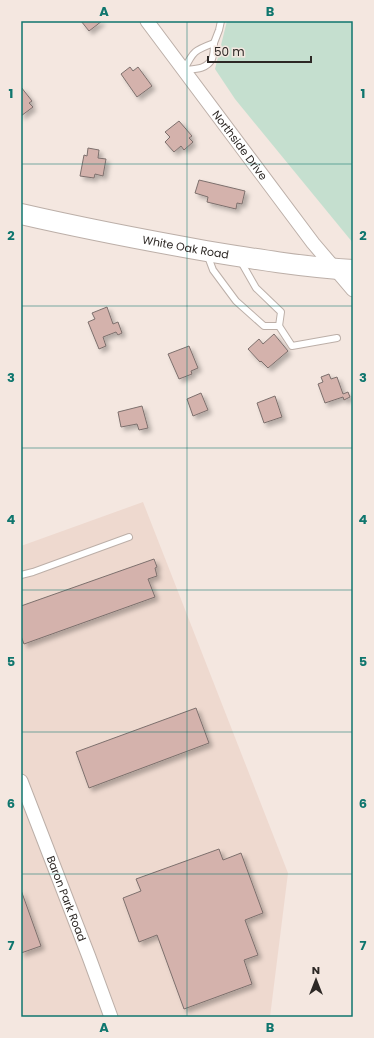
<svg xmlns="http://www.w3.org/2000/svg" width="374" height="1038" font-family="Poppins,sans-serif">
<defs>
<filter id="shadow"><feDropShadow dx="3.5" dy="3.5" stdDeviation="2" flood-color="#0004"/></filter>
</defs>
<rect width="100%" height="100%" fill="#f4e7e0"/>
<!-- built -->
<path fill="#eed9cf" d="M 143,502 L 288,873 L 270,1017 L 21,1017 L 21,546 Z"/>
<!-- green -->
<path fill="#c5dfcf" d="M 227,21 L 353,21 L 353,243 L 235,99 L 215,69 Z"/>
<!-- building -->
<g fill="#d4b2ac" stroke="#7d706d" filter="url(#shadow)">
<path d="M 81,21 L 102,21 L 89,31 Z"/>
<path d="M 130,67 L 133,71 L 138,67 L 152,86 L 137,97 L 121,74 Z"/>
<path d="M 21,87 L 32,101 L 29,103 L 33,107 L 21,116 Z"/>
<path d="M 179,121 L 192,136 L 189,138 L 193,142 L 184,150 L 181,146 L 174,152 L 165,142 L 170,137 L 165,132 Z"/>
<path d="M 88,148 L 99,150 L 98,158 L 106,159 L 103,176 L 95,174 L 94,178 L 80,176 L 84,155 L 87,156 Z"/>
<path d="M 199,180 L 245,191 L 242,204 L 237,203 L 236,209 L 207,202 L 208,197 L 195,193 Z"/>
<path d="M 107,307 L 113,324 L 118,322 L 122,333 L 118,335 L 116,332 L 103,337 L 106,346 L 99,349 L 88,322 L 95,319 L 92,313 Z"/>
<path d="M 274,334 L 288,351 L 268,368 L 261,361 L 260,362 L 248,349 L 259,339 L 263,344 Z"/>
<path d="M 189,346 L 198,368 L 191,371 L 192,374 L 179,379 L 168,354 Z"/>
<path d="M 329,374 L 331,379 L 337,377 L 343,394 L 348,392 L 350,397 L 344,400 L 343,397 L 325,403 L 318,384 L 323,382 L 321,377 Z"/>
<path d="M 201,393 L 208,410 L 193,416 L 187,399 Z"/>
<path d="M 275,396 L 282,417 L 264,423 L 257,403 Z"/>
<path d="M 142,406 L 148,428 L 139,430 L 137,424 L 121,427 L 118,412 Z"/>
<path d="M 154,559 L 157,567 L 155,568 L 157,576 L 148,579 L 155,597 L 24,644 L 21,636 L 21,606 Z"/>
<path d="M 196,708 L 209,743 L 89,788 L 76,752 Z"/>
<path d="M 219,849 L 223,860 L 241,853 L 263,913 L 245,920 L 258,955 L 244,960 L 252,984 L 184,1009 L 157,935 L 139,942 L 123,898 L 141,891 L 136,879 Z"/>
<path d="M 21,890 L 41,946 L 21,953 Z"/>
</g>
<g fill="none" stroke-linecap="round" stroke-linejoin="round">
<defs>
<g id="lane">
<path d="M 214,43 C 214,47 214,54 212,59 C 206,70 194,69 184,70 C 193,51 195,50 214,43 Z"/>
<path d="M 214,43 L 219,30 L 221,21"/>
<path d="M 207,254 L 213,270 L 236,301 L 264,326 L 279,326 L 281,312 L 256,288 L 240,260"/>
<path d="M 279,326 L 292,346 L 337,338"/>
<path d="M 21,575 L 33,572 L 129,537"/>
</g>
<g id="street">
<path id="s1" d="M 147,21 L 313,243 L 353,290"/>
<path id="s2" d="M 21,781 L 89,957 L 111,1017"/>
</g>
<g id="primary">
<path id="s3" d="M 21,214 C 82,228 144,240 206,251 C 254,259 303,267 353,270"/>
</g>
</defs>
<!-- lane casing -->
<use href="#lane" stroke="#bcafa8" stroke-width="8"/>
<!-- street casing -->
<use href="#street" stroke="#bcafa8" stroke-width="15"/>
<!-- primary casing -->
<use href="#primary" stroke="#bcafa8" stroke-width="22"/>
<!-- lane -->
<use href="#lane" stroke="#fff" stroke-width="6"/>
<!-- street -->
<use href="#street" stroke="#fff" stroke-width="13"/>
<!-- primary -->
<use href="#primary" stroke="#fff" stroke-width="20"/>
</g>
<!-- grid -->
<path fill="none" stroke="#0f766e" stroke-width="1" stroke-opacity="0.55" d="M 187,21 L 187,1017M 21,164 L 353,164M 21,306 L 353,306M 21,448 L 353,448M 21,590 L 353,590M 21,732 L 353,732M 21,874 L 353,874"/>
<g text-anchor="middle" stroke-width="4" stroke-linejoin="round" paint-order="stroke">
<!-- street labels -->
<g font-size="11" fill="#2d2825" stroke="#f4e7e0">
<text dy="4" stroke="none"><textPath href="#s1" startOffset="155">Northside Drive</textPath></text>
<text dy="4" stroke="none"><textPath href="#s3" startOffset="168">White Oak Road</textPath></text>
<text dy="4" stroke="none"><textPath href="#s2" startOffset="126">Baron Park Road</textPath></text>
</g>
</g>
<!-- border -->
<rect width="374" height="1038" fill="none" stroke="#f4e7e0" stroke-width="44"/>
<!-- north arrow -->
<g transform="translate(316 980)" stroke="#f4e7e0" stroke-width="3" paint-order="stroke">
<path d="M0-3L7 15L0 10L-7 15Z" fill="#2d2825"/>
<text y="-6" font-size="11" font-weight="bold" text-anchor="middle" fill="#2d2825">N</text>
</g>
<!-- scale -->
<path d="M208 56v6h103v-6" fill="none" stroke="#2d2825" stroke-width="2"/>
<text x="214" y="56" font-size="12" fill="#2d2825" stroke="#f4e7e0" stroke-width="3" paint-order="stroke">50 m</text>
<rect x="22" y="22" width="330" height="994" fill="none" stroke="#0f766e" stroke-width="1.5"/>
<g font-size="13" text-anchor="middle" font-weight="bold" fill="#0f766e">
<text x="104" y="16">A</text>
<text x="270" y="16">B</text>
<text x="11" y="98">1</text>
<text x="363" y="98">1</text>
<text x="11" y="240">2</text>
<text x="363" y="240">2</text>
<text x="11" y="382">3</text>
<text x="363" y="382">3</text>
<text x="11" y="524">4</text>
<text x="363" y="524">4</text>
<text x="11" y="666">5</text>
<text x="363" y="666">5</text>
<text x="11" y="808">6</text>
<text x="363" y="808">6</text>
<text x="11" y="950">7</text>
<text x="363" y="950">7</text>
<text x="104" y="1032">A</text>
<text x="270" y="1032">B</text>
</g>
</svg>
